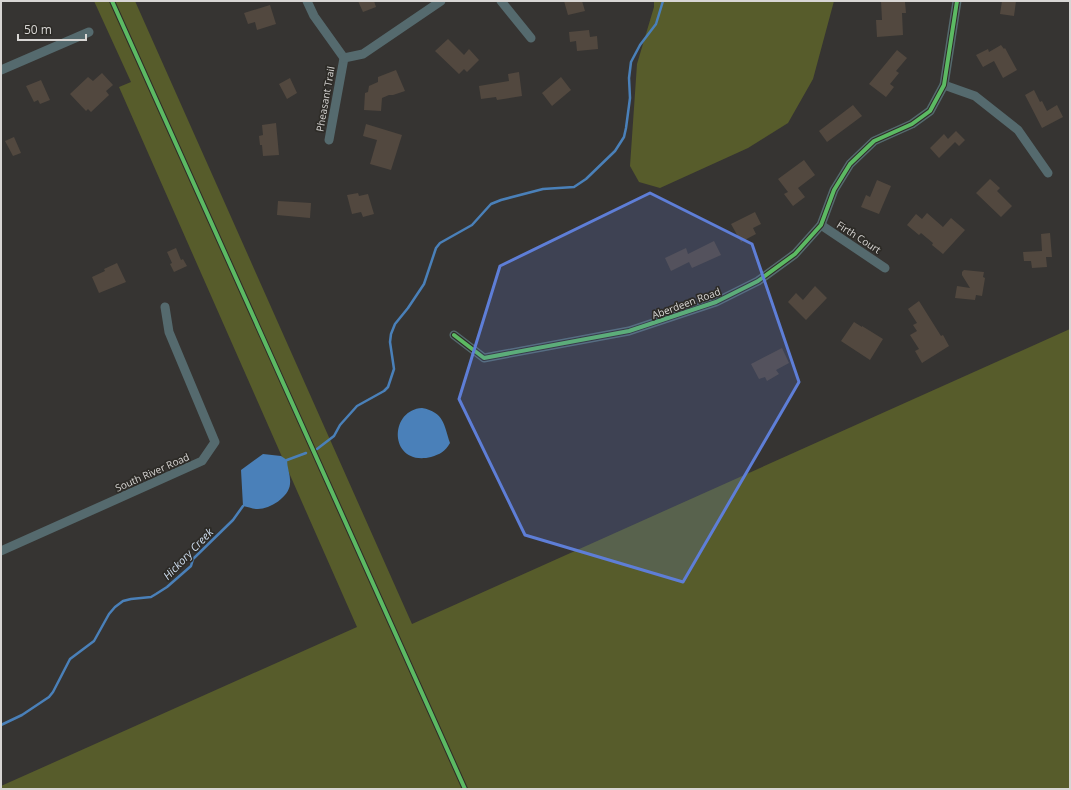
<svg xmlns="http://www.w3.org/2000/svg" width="1071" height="790" font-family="'Open Sans',sans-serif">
<rect width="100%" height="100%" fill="#363432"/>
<!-- green -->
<g fill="#575c2b">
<path d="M 94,1 L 135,1 L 412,624 L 1070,329 L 1070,789 L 1,789 L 1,786 L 357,627 L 119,87 L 131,82 Z"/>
<path d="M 654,1 L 834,1 L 813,79 L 788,123 L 748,148 L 660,188 L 639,182 L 630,166 L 637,64 L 654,7 Z"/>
</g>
<!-- water -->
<g fill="#4a80b9">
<path d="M 422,408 C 444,412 444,425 450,443 C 445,452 440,454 431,457 C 389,467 388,410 422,408 Z"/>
<path d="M 263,454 L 281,456 L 287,460 C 287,468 291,476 290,484 C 289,497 270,509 258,509 C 253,509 248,507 243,506 L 241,470 Z"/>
</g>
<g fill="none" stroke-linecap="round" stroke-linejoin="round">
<!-- stream -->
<g stroke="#4a80b9" stroke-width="2.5">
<path d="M 317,449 L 334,436 L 340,425 L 357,406 L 384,391 L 388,387 L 394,369 L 390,342 L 391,334 L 395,324 L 408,308 L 424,284 L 436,248 L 440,243 L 472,225 L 491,204 L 501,200 L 543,189 L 574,187 L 586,179 L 615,151 L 624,137 L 626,128 L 630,98 L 629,78 L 631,62 L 640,45 L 656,24 L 663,1"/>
<path d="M 287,460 L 306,453"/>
<path d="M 1,725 L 22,715 L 49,697 L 53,692 L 70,659 L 94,641 L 109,614 L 115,607 L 123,601 L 131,599 L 151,597 L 156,594 L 167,587 L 191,566 L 193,559 L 233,520 L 243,506"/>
</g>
</g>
<!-- building -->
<g fill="#52483f">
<path d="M 358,1 L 374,1 L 376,7 L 363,12 Z"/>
<path d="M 564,1 L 582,1 L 585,11 L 568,15 Z"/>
<path d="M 881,1 L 905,2 L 906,13 L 902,13 L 903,35 L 877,37 L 876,20 L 882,20 Z"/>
<path d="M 1002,1 L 1016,1 L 1014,16 L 1000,14 Z"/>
<path d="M 270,5 L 276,24 L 257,30 L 255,22 L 248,24 L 244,13 Z"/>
<path d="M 589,30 L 590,37 L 597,36 L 598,49 L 577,51 L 576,41 L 570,42 L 569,32 Z"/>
<path d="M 448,39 L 464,55 L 469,49 L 479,60 L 467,72 L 464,69 L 459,74 L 435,51 Z"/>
<path d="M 1001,45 L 1004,49 L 1005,48 L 1017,70 L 1003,78 L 994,61 L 983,67 L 976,55 L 988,49 L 989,52 Z"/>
<path d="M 897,50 L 907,58 L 896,71 L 899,73 L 890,84 L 894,87 L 886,97 L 869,84 Z"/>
<path d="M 396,70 L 405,91 L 393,95 L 389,95 L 382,98 L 381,111 L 364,110 L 365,93 L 368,92 L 369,86 L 378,82 L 378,77 Z"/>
<path d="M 519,72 L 522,96 L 497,100 L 496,97 L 481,99 L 479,86 L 509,81 L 508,74 Z"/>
<path d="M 102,73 L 113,85 L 106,91 L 109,95 L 91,112 L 88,109 L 86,111 L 70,94 L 88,77 L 93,81 Z"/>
<path d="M 561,77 L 571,90 L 552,106 L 542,93 Z"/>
<path d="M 290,78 L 297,93 L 287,99 L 279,84 Z"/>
<path d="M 41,80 L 50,100 L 40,104 L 38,100 L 34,102 L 26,86 Z"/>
<path d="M 1034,90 L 1040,102 L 1042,101 L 1047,111 L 1057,105 L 1063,117 L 1042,128 L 1025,95 Z"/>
<path d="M 853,105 L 862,116 L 827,142 L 819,131 Z"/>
<path d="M 276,123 L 279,155 L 263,156 L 262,145 L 260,145 L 259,136 L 263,135 L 262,125 Z"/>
<path d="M 366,124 L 402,135 L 391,170 L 370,164 L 377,140 L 363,136 Z"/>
<path d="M 956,131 L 965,140 L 959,146 L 955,142 L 939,158 L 930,148 L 944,134 L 948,139 Z"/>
<path d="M 14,137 L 21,153 L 13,156 L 5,141 Z"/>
<path d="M 804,160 L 815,175 L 798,188 L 805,197 L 793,206 L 784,194 L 788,192 L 778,179 Z"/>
<path d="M 990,179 L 1000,188 L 997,191 L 1012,206 L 1001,217 L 976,193 Z"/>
<path d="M 877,180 L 891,186 L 879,214 L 861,207 L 866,195 L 870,197 Z"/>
<path d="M 358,193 L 359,196 L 368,194 L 374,214 L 363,217 L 361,212 L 352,214 L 347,195 Z"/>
<path d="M 278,201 L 311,203 L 310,218 L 277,215 Z"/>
<path d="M 755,212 L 761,224 L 753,228 L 756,234 L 741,242 L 731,224 Z"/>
<path d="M 927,213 L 943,227 L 951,218 L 965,230 L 943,254 L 932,245 L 933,243 L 921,233 L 919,235 L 907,225 L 916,214 L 922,219 Z"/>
<path d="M 1050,233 L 1052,257 L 1046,257 L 1047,267 L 1032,268 L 1031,261 L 1024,261 L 1023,252 L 1042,251 L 1041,234 Z"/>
<path d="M 714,241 L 721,255 L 692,268 L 689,262 L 671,271 L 665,258 L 686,248 L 688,254 Z"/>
<path d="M 176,248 L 181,260 L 183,259 L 187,266 L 174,272 L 170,264 L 172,263 L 167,252 Z"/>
<path d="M 117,263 L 126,282 L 99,293 L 92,277 L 105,271 L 104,269 Z"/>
<path d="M 964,270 L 984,272 L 983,277 L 985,278 L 982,296 L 976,295 L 975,300 L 955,298 L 957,286 L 970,288 L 962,275 L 962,272 Z"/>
<path d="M 815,286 L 827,298 L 806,320 L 788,302 L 796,293 L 803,300 Z"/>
<path d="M 919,301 L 941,336 L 943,335 L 949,346 L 922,363 L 915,351 L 919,349 L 910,335 L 917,331 L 913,325 L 917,323 L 908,309 Z"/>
<path d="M 854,322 L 862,327 L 862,326 L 883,339 L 870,360 L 841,341 Z"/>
<path d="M 782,348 L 789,363 L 776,370 L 779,374 L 767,381 L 765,377 L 759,379 L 751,364 Z"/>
</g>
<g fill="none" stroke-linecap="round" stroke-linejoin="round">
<!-- minor -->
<g stroke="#556a6e" stroke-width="9">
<path d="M 307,1 L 314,16 L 344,58 L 329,140"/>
<path d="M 501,1 L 531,38"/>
<path d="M 344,58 L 363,54 L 441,1"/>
<path d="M 1,70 L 89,32"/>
<path d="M 944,85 L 975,96 L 1018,130 L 1048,173"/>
<path d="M 821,225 L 885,268"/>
<path d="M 454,335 L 484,358 L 629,331 L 716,302 L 758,281 L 795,254 L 821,225 L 834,190 L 850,164 L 874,141 L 912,124 L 930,111 L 944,85 L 957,1"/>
<path d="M 1,551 L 202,461 L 215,442 L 169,332 L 165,307"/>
</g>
<defs>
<g id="cycleway">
<path d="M 112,1 L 465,789"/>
<path d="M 454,335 L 484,358 L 629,331 L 716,302 L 758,281 L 795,254 L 821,225 L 834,190 L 850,164 L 874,141 L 912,124 L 930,111 L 944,85 L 957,1"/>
</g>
</defs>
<!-- cycleway casing -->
<use href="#cycleway" stroke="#2d2b27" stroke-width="6"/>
<!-- cycleway -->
<use href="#cycleway" stroke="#5cba63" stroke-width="4"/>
</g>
<!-- marked area -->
<path fill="#5e7ed7" fill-opacity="0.2" stroke="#5e7ed7" stroke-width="3" stroke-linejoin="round" d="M 650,193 L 752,244 L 799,382 L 683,582 L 525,535 L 459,399 L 500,266 Z"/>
<g text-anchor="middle" stroke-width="3.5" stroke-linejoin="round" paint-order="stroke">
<!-- street labels -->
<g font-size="10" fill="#d8d6d4" stroke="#2d2b27">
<text transform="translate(325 99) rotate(-80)" y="4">Pheasant Trail</text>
<text transform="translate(859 237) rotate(33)" y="4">Firth Court</text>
<text transform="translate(686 303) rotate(-20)" y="4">Aberdeen Road</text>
<text transform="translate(152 472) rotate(-24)" y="4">South River Road</text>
</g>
<!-- water labels -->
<g font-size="11" font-style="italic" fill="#ceddee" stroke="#2d2b27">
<text transform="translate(188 554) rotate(-46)" y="4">Hickory Creek</text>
</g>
</g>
<!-- border -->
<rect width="1071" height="790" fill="none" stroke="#d8d6d4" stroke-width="4"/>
<!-- scale -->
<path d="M18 34v6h68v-6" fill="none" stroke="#d8d6d4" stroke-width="2"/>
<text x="24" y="34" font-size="12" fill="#d8d6d4" stroke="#2d2b27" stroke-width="3" paint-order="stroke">50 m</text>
</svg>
